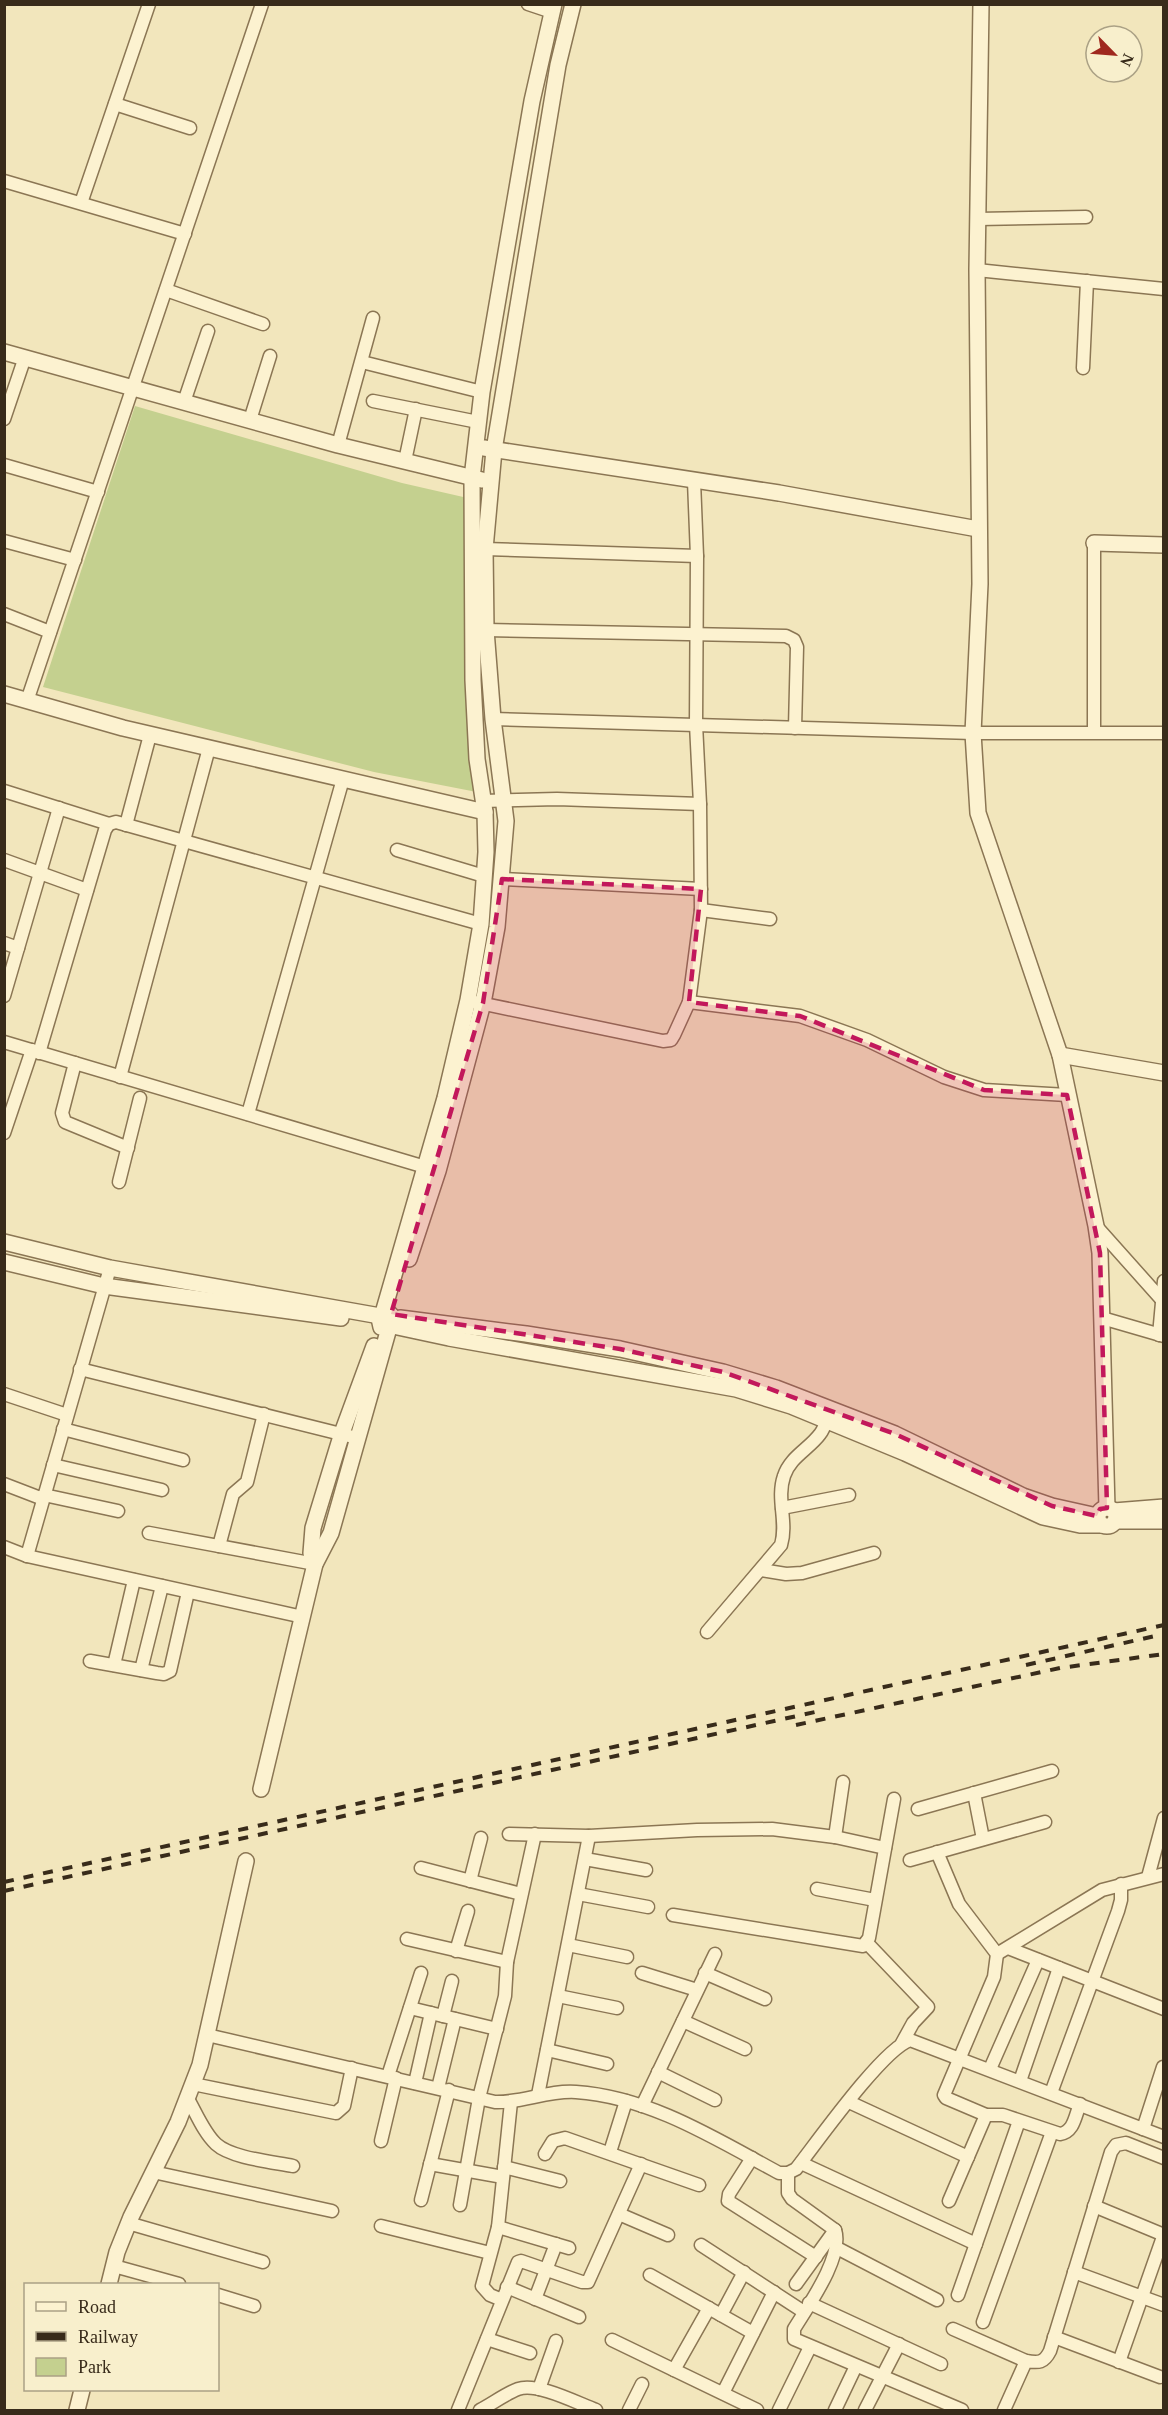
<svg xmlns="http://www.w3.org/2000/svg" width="1168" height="2415" font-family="Georgia,serif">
<rect width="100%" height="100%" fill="#f2e6bc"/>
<!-- green -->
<path fill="#c4d08f" d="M 135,406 L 402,483 L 472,499 L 487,794 L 374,772 L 43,687 Z"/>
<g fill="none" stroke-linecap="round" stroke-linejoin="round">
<defs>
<g id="minor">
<path d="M 528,4 L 552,12"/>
<path d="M 115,104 L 190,128"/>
<path d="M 4,181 L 185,234"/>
<path d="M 81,203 L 149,4"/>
<path d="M 978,219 L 1086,217"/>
<path d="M 977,270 L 1164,289"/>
<path d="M 166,290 L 263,324"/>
<path d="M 362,362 L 482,392"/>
<path d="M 1083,368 L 1087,281"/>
<path d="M 373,401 L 478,422"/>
<path d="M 184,402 L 208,331"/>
<path d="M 4,419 L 25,357"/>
<path d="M 250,420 L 270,356"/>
<path d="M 338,445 L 373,318"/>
<path d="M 405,461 L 416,409"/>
<path d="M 4,465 L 98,492"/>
<path d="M 4,541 L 75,560"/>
<path d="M 1094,543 L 1094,732"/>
<path d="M 485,549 L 697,556"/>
<path d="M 4,614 L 50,632"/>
<path d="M 486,630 L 786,636 L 794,640 L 797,647 L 795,728"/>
<path d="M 27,701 L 262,4"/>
<path d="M 493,719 L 973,733 L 1164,733"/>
<path d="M 4,791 L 109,824"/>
<path d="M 483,801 L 557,799 L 700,804"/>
<path d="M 126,825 L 150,735"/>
<path d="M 397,850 L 484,876"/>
<path d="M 4,860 L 87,890"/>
<path d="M 502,879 L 701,889"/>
<path d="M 701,910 L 770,919"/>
<path d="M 4,943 L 18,948"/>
<path d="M 4,996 L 59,808"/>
<path d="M 475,1002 L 663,1041 L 671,1040 L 674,1035 L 689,1002 L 701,910 L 700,804 L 696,724 L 697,556 L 694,481"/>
<path d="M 689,1002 L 800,1016 L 867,1040 L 944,1077 L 984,1090 L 1067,1095"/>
<path d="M 4,1042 L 432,1169"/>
<path d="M 39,1053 L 105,830 L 109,824 L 116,822 L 481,924"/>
<path d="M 75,1063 L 62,1113 L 65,1122 L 128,1148"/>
<path d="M 120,1077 L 209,748"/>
<path d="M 248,1114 L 343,779"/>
<path d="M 4,1133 L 32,1050"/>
<path d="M 119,1182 L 140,1098"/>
<path d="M 1096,1226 L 1162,1300"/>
<path d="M 1102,1318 L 1164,1336"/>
<path d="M 1159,1335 L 1164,1281"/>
<path d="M 80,1369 L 357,1438"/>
<path d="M 4,1394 L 67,1415"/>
<path d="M 63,1429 L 183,1460"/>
<path d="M 53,1465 L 162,1490"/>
<path d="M 4,1484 L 43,1499"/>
<path d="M 44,1495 L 118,1511"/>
<path d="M 782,1508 L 849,1495"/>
<path d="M 149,1533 L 315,1564"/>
<path d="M 219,1546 L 233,1494 L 247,1482 L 264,1414"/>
<path d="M 4,1547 L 27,1556 L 303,1617"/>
<path d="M 27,1556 L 110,1268"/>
<path d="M 761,1570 L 786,1574 L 802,1573 L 874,1553"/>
<path d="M 707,1632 L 781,1545 C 788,1522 776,1499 784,1476 C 790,1457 809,1449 820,1434 C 825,1428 826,1420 829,1413"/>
<path d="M 90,1661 L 157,1673 L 164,1674 L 170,1671 L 188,1592"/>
<path d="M 114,1665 L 134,1580"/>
<path d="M 141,1670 L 162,1586"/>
<path d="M 974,1793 L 983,1839"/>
<path d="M 918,1809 L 1052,1771"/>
<path d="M 509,1834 L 589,1836 L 697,1830 L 772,1829 L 835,1837 L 885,1848"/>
<path d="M 835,1837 L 843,1782"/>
<path d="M 937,1852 L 959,1904 L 997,1954 L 994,1977 L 944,2095 L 946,2098 L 986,2115 L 1003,2115 L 1060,2134 C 1074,2132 1075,2116 1080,2104"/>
<path d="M 585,1859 L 646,1870"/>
<path d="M 910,1860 L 1045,1822"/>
<path d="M 421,1868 L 521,1894"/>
<path d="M 1148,1877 L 1164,1818"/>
<path d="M 470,1881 L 481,1838"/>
<path d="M 817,1889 L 875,1900"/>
<path d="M 578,1894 L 648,1907"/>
<path d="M 673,1915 L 863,1946 L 869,1938 L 894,1799"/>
<path d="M 407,1939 L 507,1962"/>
<path d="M 867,1943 L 928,2007 L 913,2023 L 902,2043"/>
<path d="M 568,1945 L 627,1957"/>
<path d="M 1008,1948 L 1164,2009"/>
<path d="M 456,1951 L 468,1911"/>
<path d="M 997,1954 L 1102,1890 L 1164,1874"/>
<path d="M 642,1973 L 697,1990"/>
<path d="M 705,1973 L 765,1999"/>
<path d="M 558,1996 L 617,2008"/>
<path d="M 410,2008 L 497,2029"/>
<path d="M 443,2016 L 452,1981"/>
<path d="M 683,2021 L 745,2049"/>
<path d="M 207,2035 L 495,2102 C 523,2103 548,2090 576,2092 C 650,2097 716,2139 779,2173 L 788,2173 L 796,2169 C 818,2141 882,2050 910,2040 L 1164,2137"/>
<path d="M 547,2050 L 607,2064"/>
<path d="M 990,2069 L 1038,1960"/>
<path d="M 658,2072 L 715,2100"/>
<path d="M 388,2076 L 421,1973"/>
<path d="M 1020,2081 L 1059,1968"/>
<path d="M 415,2083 L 431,2013"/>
<path d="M 193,2084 L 336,2113 L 344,2106 L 352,2068"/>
<path d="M 438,2088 L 455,2019"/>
<path d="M 1051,2093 L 1118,1911 L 1121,1900 L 1121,1884"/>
<path d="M 538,2095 L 589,1836"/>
<path d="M 188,2099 C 196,2113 204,2133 216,2144 C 231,2158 273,2162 293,2166"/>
<path d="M 849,2102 L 968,2157"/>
<path d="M 642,2106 L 715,1954"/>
<path d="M 1143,2129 L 1163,2067"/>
<path d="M 381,2141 L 396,2078"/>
<path d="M 610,2152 L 626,2101"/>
<path d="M 545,2154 L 553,2141 L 565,2138 L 699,2185"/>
<path d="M 752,2158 L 729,2194 L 728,2201 L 816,2257"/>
<path d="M 801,2163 L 976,2244"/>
<path d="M 430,2164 L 503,2177"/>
<path d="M 504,2167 L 560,2181"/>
<path d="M 153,2172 L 332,2211"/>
<path d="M 788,2173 L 788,2193 L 792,2199 L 835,2230 C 844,2256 808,2306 794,2329 L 794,2339 L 962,2410"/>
<path d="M 421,2200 L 449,2090"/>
<path d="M 949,2201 L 986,2115"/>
<path d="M 460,2205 L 479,2098 L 505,1996 L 507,1962 L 535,1834"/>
<path d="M 1094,2206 L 1164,2235"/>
<path d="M 619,2214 L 668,2235"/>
<path d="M 128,2223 L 263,2262"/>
<path d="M 381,2226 L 490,2253"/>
<path d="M 498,2227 L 569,2248"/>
<path d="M 701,2245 L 804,2312"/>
<path d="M 837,2248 L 937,2300"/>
<path d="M 114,2266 L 179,2284"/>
<path d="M 1074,2272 L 1164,2305"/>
<path d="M 650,2275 L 753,2333"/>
<path d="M 796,2284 L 835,2230"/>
<path d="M 507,2287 L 579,2317"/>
<path d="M 218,2295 L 254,2306"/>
<path d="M 958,2295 L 1019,2121"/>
<path d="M 535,2299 L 556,2244"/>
<path d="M 502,2300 L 490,2295 L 482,2286 L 498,2227 L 511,2102"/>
<path d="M 809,2303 L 941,2364"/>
<path d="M 721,2315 L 744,2272"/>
<path d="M 983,2322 L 1052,2132"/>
<path d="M 953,2329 L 1026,2361 C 1039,2363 1044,2363 1050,2351 L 1111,2152 L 1116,2145 L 1126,2143 L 1164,2158"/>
<path d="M 1054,2337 L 1160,2377"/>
<path d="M 487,2339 L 530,2353"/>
<path d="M 612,2340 L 757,2410"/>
<path d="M 1119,2362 L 1164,2234"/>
<path d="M 674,2370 L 709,2308"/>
<path d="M 539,2389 L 556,2341"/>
<path d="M 723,2393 L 774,2292"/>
<path d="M 458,2410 L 518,2262 L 521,2261 L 582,2282 L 588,2282 L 641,2164"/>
<path d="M 480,2410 C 492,2404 505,2394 518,2389 C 537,2382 577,2403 596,2410"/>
<path d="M 629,2410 L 642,2384"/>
<path d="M 779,2410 L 810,2347"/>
<path d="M 835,2410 L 856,2366"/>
<path d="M 865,2410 L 899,2344"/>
<path d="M 1004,2410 L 1026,2361"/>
</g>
<g id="tertiary">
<path d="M 981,4 L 977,270 L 980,584 L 973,733 L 978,813 L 1060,1055 L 1096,1226 L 1100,1253 L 1107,1508"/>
<path d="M 4,352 L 338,445 L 482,480"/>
<path d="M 484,448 L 779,493 L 978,529"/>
<path d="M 1094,543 L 1164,545"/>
<path d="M 4,694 L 123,728 L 485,812"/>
<path d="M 1060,1055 L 1164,1073"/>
<path d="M 4,1242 L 110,1268 L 380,1316"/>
<path d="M 409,1259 L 438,1171 L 483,1003 L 497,927 L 506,821 L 493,719 L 486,630 L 485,549 L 494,450 L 558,65 L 573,4"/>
<path d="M 4,1262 L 104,1286 L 341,1318"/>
<path d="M 383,1313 L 389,1313 L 394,1318 L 395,1323 L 389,1328 L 381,1327 L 379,1318 L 383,1313 L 445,1098 L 468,1000 L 481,924 L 486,852 L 485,812 L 477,759 L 473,680 L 472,478 L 482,392 L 532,101 L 554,4"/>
<path d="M 400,1318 L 526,1334 L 620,1349 L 723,1372 L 776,1388 L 895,1434 L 1023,1496 L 1052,1506 L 1097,1516"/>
<path d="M 393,1326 L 449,1338 L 736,1389 L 791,1406 L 905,1453 L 1043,1517 L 1080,1525 L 1101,1525"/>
<circle cx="1107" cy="1517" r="9"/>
<path d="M 1114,1511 L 1164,1507"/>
<path d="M 1115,1521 L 1164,1521"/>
<path d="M 315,1564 L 311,1553 L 313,1528 L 342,1433 L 374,1346"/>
<path d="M 261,1789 L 315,1564 L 331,1533 L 389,1328"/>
<path d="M 109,2284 L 117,2252 L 131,2217 L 178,2122 L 200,2065 L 246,1861"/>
<path d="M 77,2410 L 82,2390"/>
</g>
</defs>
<!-- minor casing -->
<use href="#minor" stroke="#8b7654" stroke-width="15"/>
<!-- tertiary casing -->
<use href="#tertiary" stroke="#8b7654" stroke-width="18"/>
<!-- minor -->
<use href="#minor" stroke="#fcf2d0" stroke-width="12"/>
<!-- tertiary -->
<use href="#tertiary" stroke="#fcf2d0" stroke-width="15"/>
<!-- rail -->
<g stroke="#382b1a" stroke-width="4" stroke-dasharray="10 10" stroke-linecap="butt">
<path d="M 1026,1665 L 1164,1634"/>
<path d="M 796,1725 L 1060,1668 L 1164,1654"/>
<path d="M 4,1882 L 1164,1625"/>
<path d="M 4,1891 L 815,1712"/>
</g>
</g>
<!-- marked area -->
<path fill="#c2185b" fill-opacity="0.2" stroke="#c2185b" stroke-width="4.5" stroke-dasharray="12 8" stroke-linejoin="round" d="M 502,879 L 701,889 L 689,1002 L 800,1016 L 984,1090 L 1067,1095 L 1100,1253 L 1107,1508 L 1100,1509 L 1097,1516 L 1052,1506 L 895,1434 L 723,1372 L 620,1349 L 391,1314 L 483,1003 Z"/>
<!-- border -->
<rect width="1168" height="2415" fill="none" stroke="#382b1a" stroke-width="12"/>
<!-- legend -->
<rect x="24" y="2283" width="195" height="108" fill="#f8efcc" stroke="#aba185" stroke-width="1.5"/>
<rect x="36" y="2302" width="30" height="9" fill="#fcf2d0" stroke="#aba185" stroke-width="1.5"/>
<text x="78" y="2313" font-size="18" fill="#382b1a">Road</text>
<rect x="36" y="2332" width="30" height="9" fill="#382b1a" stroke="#aba185" stroke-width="1.5"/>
<text x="78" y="2343" font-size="18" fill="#382b1a">Railway</text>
<rect x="36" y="2358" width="30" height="18" fill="#c4d08f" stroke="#aba185" stroke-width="1.5"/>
<text x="78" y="2373" font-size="18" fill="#382b1a">Park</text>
<!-- north arrow -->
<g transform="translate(1114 54) rotate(115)"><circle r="28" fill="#f8efcc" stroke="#aba185" stroke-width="1.5"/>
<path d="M0-4.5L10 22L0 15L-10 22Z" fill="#9f281e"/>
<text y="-9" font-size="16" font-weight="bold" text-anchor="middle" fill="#382b1a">N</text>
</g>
</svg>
